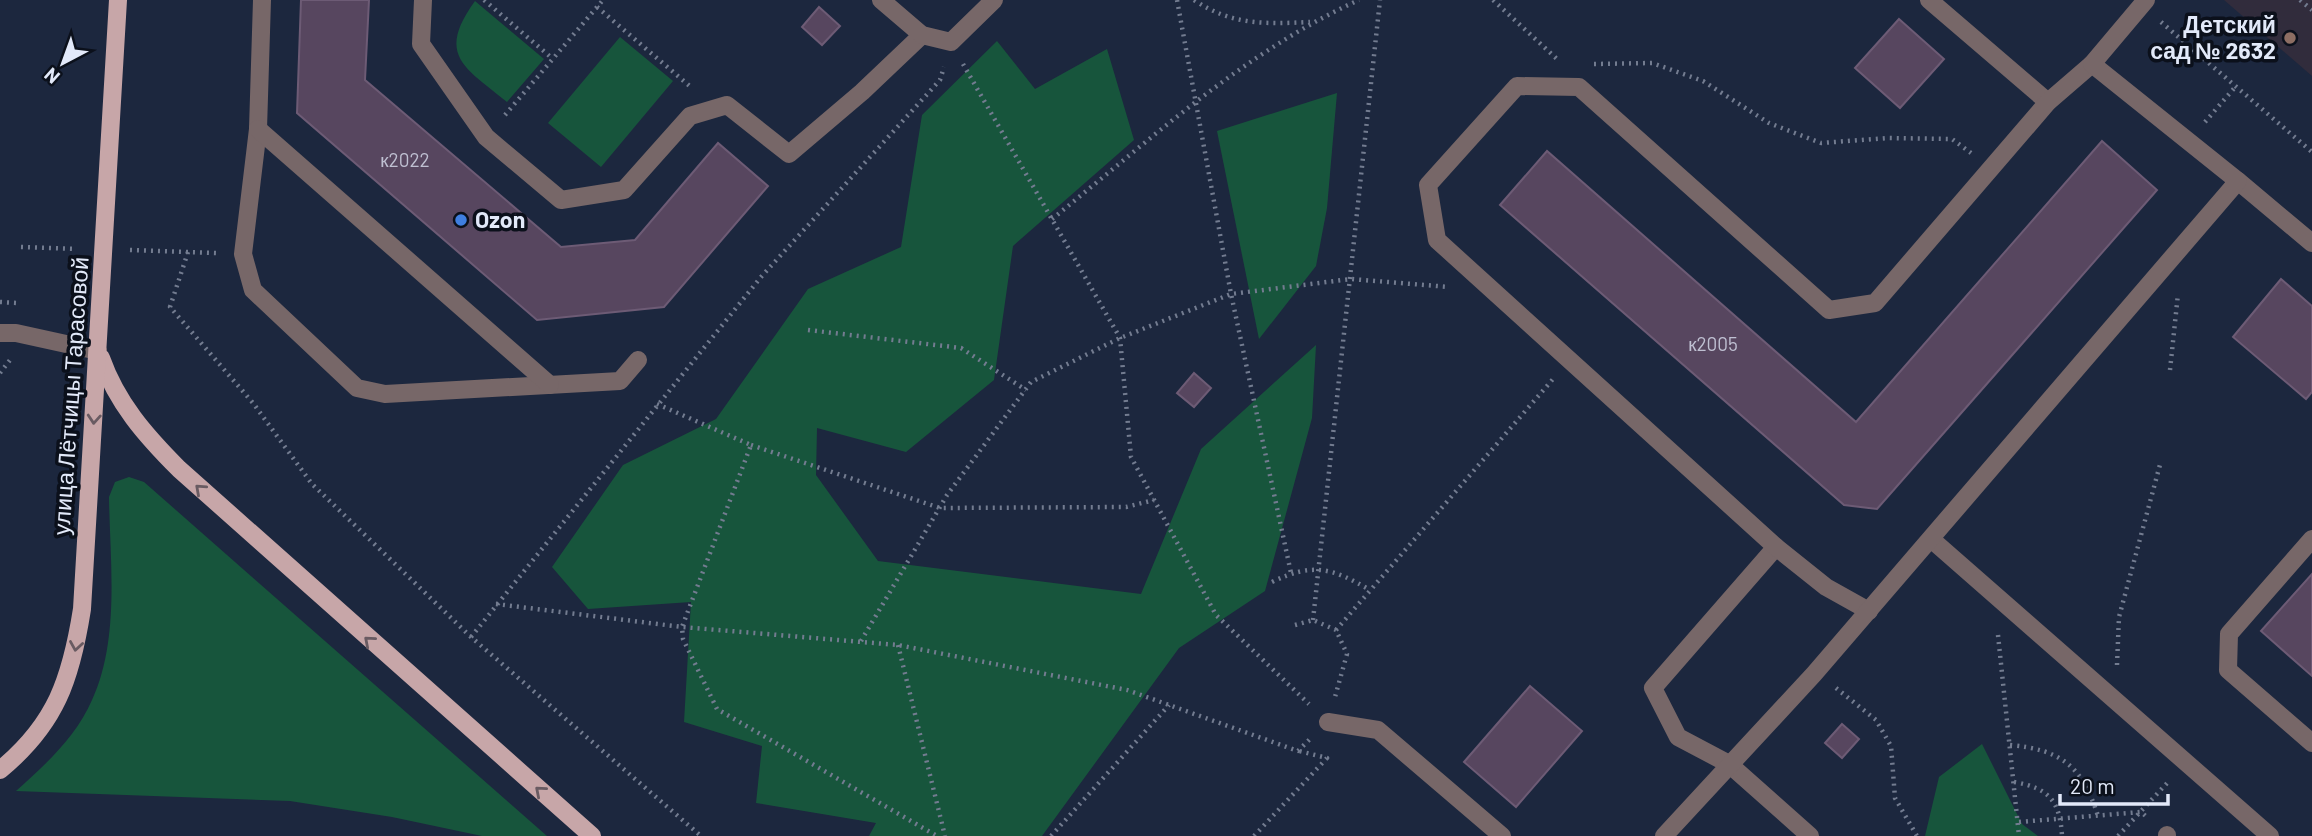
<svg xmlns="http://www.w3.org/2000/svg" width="2312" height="836" font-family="Barlow,sans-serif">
<rect width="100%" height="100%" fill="#1c273e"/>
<!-- education -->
<path fill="#312c3c" d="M 2224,0 L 2312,0 L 2312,76 Z"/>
<!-- green -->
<g fill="#17553c">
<path d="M 475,1 L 544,59 L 507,102 C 464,67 436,55 475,1 Z"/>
<path d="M 620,37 L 673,81 L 601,167 L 548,123 Z"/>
<path d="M 997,41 L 1035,89 L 1107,49 L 1134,140 L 1013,246 L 994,380 L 906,452 L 817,428 L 816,475 L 878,561 L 1141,594 L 1201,449 L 1316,345 L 1312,418 L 1265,591 L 1179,648 L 1042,836 L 869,836 L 876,823 L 756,803 L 762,746 L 684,722 L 691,602 L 588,609 L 552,567 L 623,465 L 716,419 L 808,289 L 901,247 L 922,115 Z"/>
<path d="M 1337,93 L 1327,208 L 1316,266 L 1259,339 L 1217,131 Z"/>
<path d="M 129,477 L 144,482 L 547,836 L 482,836 L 392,817 L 290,801 L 16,791 C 45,765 76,737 92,700 C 120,639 110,563 109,497 L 115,482 Z"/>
<path d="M 1982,744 L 2022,824 L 2038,836 L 1925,836 L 1939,777 Z"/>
</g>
<!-- building -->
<g fill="#57465f" stroke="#6d5b75" stroke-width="2">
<path d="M 301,0 L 369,0 L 365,80 L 561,247 L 635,240 L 718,143 L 768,186 L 664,307 L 537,320 L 297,113 Z"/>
<path d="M 819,7 L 840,26 L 822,45 L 802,27 Z"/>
<path d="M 1899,19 L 1944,59 L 1900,108 L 1855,68 Z"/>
<path d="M 2102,141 L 2157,190 L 1877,509 L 1844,505 L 1500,205 L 1547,151 L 1856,422 Z"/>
<path d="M 2281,279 L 2312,306 L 2312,392 L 2306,399 L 2233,337 Z"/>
<path d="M 1194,373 L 1211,388 L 1194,407 L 1177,393 Z"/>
<path d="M 2312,574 L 2312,676 L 2261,631 Z"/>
<path d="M 1530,686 L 1582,731 L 1516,807 L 1464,762 Z"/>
<path d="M 1842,724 L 1859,739 L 1842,758 L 1825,743 Z"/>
</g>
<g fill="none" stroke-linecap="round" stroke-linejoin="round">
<!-- path -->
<g stroke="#737c90" stroke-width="4.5" stroke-dasharray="2 5" stroke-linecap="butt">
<path d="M 484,0 L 553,59"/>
<path d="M 1177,0 L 1231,294 L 1291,573"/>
<path d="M 1194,0 C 1233,26 1266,24 1310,22"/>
<path d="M 1493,0 L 1557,59"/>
<path d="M 2300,0 L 2312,10"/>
<path d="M 597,7 L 692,88"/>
<path d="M 2161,22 L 2312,152"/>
<path d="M 963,64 L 1120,338 L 1131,457 L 1216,615 L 1309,704"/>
<path d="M 1594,64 L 1652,63 L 1703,81 L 1769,123 L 1821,143 L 1888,138 L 1952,139 L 1971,153"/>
<path d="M 505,115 L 603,0"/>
<path d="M 2205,122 L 2236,86"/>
<path d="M 1052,219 C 1149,141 1245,51 1359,0"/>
<path d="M 21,247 L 76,249"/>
<path d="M 130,250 L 216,253"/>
<path d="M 188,252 L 170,307 L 253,403 L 312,484 L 471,637 L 701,836"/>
<path d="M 0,302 L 18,303"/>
<path d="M 808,330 L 961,348 L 1026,390"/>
<path d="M 2170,370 L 2178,294"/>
<path d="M 0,373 L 10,360"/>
<path d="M 657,404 L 751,445 L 682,627 L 683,639 L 717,709 L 937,836"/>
<path d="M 751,445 L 940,508 L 1126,507 L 1154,500"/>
<path d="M 1272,582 C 1313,562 1332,568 1370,590"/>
<path d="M 496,604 L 682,627 L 898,645 L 1127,690 L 1298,751 L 1310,739"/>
<path d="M 1313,620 L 1380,0"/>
<path d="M 1295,625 L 1313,620 L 1336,630 L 1347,654 L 1335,697"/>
<path d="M 1336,630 L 1553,379"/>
<path d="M 1998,635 L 2019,836"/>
<path d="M 471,637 L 761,277 L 940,80 L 944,67"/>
<path d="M 861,641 L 947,495 L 1031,382 L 1120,338 L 1231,294 L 1351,279 L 1449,287"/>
<path d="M 898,645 L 945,836"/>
<path d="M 2117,665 L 2119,617 L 2161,461"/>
<path d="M 1836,688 L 1876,720 L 1891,746 L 1895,798 L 1917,836"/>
<path d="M 2010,745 C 2062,750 2082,766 2098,816"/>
<path d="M 2014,782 C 2049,788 2060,801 2062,836"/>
<path d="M 2019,822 L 2141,812 L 2148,818"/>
<path d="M 1051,836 L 1169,705"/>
<path d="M 1254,836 L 1327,758 L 1299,751"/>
<path d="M 2118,836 L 2169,781"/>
</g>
<!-- minor -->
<g stroke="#776768" stroke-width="18">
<path d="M 262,0 L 258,129 L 243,254 L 253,290 L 357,388 L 385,394 L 620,381 L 638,360"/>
<path d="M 423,0 L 421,44 L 486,137 L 561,200 L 624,190 L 690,116 L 727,105 L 789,154 L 862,92 L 922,35"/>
<path d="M 881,0 L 922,35 L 951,42 L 994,0"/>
<path d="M 1929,0 L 2048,102"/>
<path d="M 258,129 L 550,385"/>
<path d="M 2238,181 L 2312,243"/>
<path d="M 0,333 L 16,333 L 98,351"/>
<path d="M 1931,539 L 2270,836"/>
<path d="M 2312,539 L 2229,634 L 2228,670 L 2312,743"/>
<path d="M 1776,547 L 1653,688 L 1678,737 L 1729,764 L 1810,836"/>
<path d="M 1869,611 L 1826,587 L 1776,547 L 1437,240 L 1428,185 L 1517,86 L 1579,87 L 1829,310 L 1875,303 L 2048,102 L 2092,64"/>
<path d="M 1328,722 L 1378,730 L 1502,836"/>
<path d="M 2167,835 L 2167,836"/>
<path d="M 1664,836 L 1814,674 L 2238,181 L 2092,64 L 2146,0"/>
</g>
<!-- major -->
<g stroke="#c7a6a8" stroke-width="18">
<path d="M 101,358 C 117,403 145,435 179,469 L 592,836"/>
<path d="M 0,770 C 56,724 71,679 82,609 L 118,0"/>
</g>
</g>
<!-- one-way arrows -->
<defs><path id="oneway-chevron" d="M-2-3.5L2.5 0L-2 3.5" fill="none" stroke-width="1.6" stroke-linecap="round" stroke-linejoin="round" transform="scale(1.75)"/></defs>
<g stroke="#695b62">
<use href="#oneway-chevron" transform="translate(94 419) rotate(94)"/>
<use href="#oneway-chevron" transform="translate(200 489) rotate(-138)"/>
<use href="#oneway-chevron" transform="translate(369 641) rotate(-139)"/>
<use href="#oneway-chevron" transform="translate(76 646) rotate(99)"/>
<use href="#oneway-chevron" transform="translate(540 791) rotate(-139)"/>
</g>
<!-- markers -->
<circle fill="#8d6e63" stroke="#0b101b" stroke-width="2.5" cx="2290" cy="38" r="7"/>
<circle fill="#3f7fe0" stroke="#0b101b" stroke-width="2.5" cx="461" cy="220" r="7"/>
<g text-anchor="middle" stroke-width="7" stroke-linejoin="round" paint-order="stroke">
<!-- number labels -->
<g font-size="19" fill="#bfc0d2">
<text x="405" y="167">к2022</text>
<text x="1713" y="351">к2005</text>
</g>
<!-- poi labels -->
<g font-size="23" font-weight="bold" fill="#e2e9f9" stroke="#0b101b" text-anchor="end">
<text x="2276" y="33">Детский<tspan x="2276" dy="26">сад № 2632</tspan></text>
<text x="475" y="228" text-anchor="start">Ozon</text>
</g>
<!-- street labels -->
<g font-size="23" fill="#e2e9f9" stroke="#0b101b">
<text transform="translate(71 396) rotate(-86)" y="8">улица Лётчицы Тарасовой</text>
</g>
</g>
<!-- north arrow -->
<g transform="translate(63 63) rotate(221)" stroke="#0b101b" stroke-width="5" paint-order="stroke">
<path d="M0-5L12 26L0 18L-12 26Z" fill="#e2e9f9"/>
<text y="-10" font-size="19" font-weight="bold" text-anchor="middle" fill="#e2e9f9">N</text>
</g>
<!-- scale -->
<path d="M2060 794v10h108v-10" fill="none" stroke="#e2e9f9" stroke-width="3.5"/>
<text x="2070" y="794" font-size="21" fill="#e2e9f9" stroke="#0b101b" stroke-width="5" paint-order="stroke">20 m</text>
</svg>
